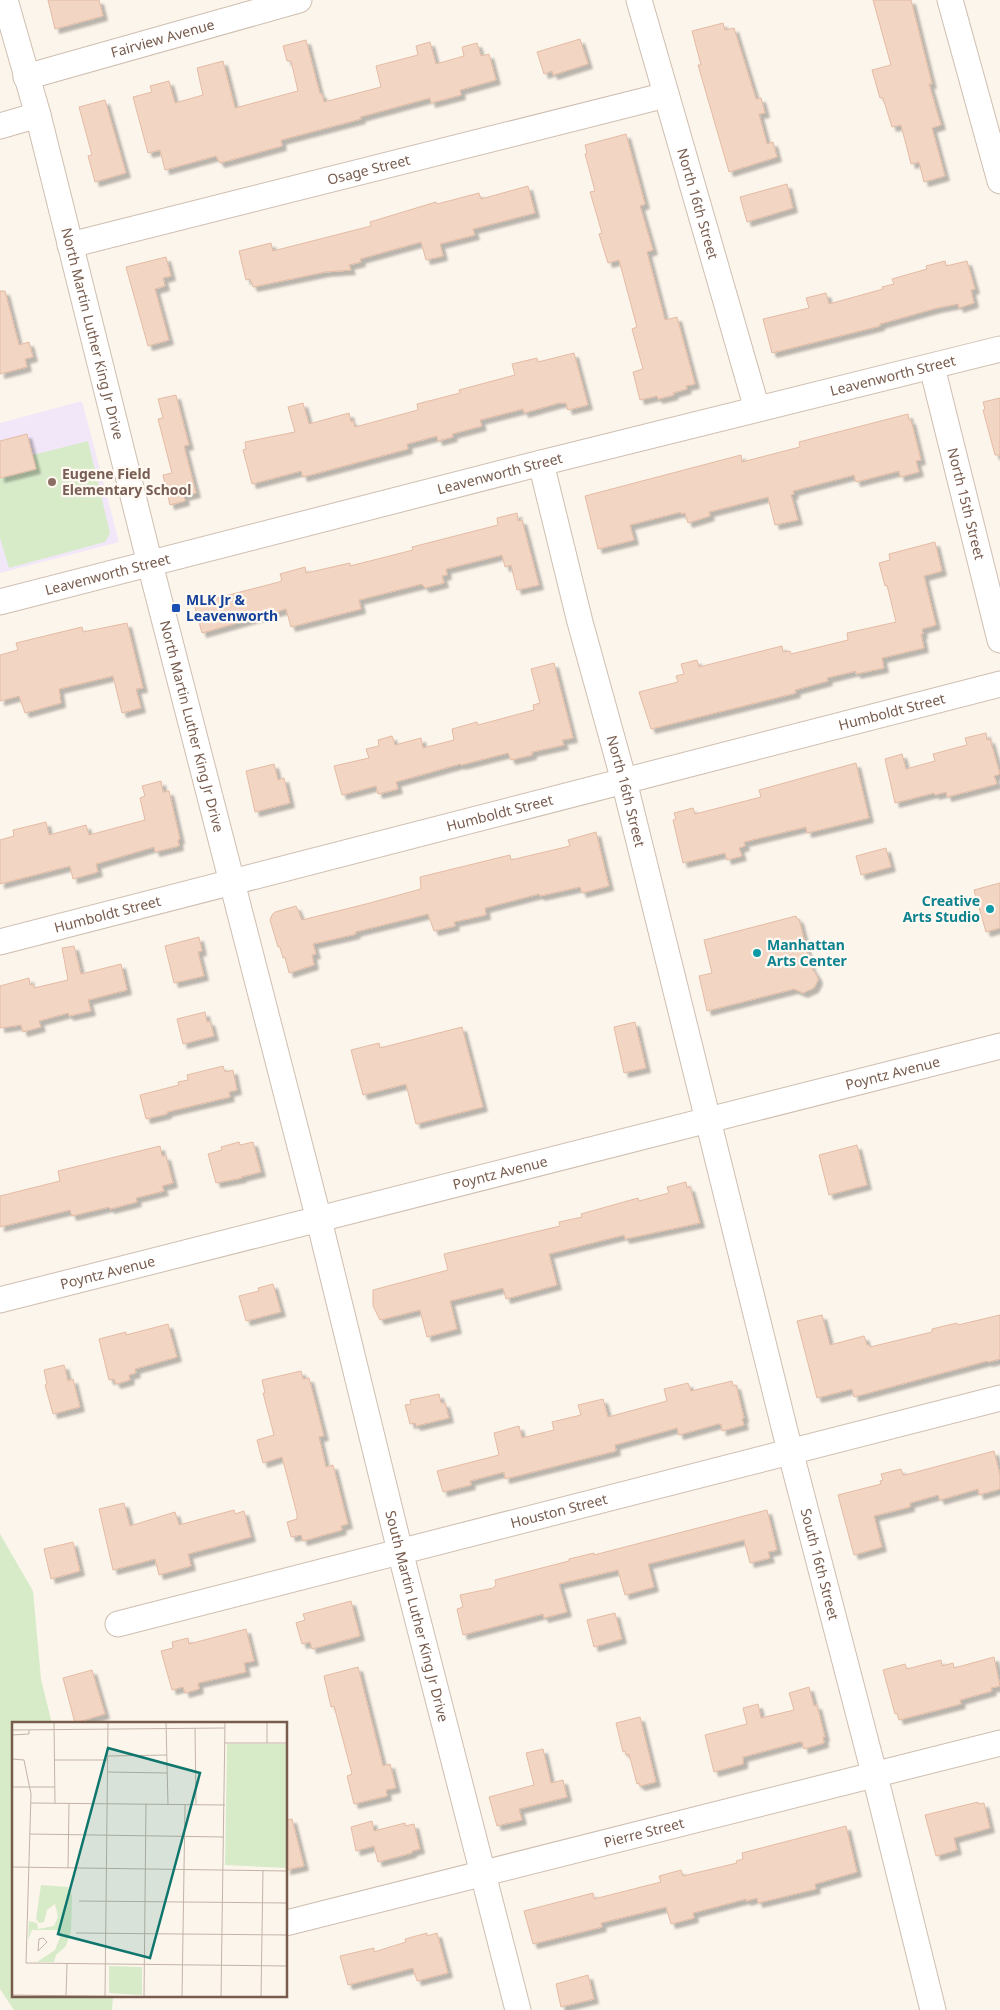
<svg xmlns="http://www.w3.org/2000/svg" width="1000" height="2010" font-family="'Noto Sans',sans-serif">
<defs>
<filter id="shadow"><feDropShadow dx="4.5" dy="4.5" stdDeviation="1" flood-color="#0004"/></filter>
</defs>
<rect width="100%" height="100%" fill="#fcf5eb"/>
<!-- education -->
<path fill="#f2e7f9" d="M 82,401 L 119,542 L 0,573 L 0,423 Z"/>
<!-- green -->
<g fill="#d7ebc9">
<path d="M 88,441 L 110,533 L 105,542 L 9,568 L 0,538 L 0,478 L 36,469 L 33,455 Z"/>
<path d="M 0,1534 L 33,1591 L 41,1679 L 52,1724 L 14,1724 L 14,1996 L 113,1996 L 112,2010 L 14,2010 L 0,1989 Z"/>
</g>
<!-- building -->
<g fill="#f2d5c3" stroke="#e4bba4" filter="url(#shadow)">
<path d="M 48,0 L 99,0 L 103,16 L 55,29 Z"/>
<path d="M 873,0 L 911,0 L 932,84 L 929,84 L 941,125 L 932,128 L 945,176 L 924,182 L 919,162 L 911,164 L 901,125 L 892,127 L 883,98 L 880,98 L 872,70 L 891,65 Z"/>
<path d="M 723,23 L 725,30 L 734,28 L 756,99 L 761,98 L 765,113 L 759,114 L 767,144 L 773,142 L 777,157 L 729,172 L 698,65 L 701,65 L 692,31 Z"/>
<path d="M 580,39 L 588,64 L 553,75 L 552,71 L 544,74 L 537,52 Z"/>
<path d="M 306,40 L 320,94 L 322,94 L 324,102 L 381,87 L 376,66 L 418,55 L 416,46 L 430,42 L 436,64 L 464,56 L 462,47 L 477,43 L 481,56 L 489,54 L 496,80 L 460,90 L 461,95 L 431,103 L 430,98 L 360,117 L 361,119 L 281,140 L 282,146 L 220,163 L 216,156 L 165,170 L 160,150 L 148,153 L 133,97 L 152,92 L 150,86 L 169,81 L 175,103 L 203,95 L 197,68 L 223,61 L 235,108 L 298,91 L 291,61 L 287,61 L 283,46 Z"/>
<path d="M 105,100 L 126,173 L 95,182 L 88,156 L 92,155 L 79,107 Z"/>
<path d="M 626,134 L 645,204 L 640,206 L 653,250 L 647,252 L 665,320 L 677,317 L 695,384 L 686,386 L 687,389 L 673,393 L 674,395 L 658,399 L 657,396 L 640,400 L 633,372 L 643,369 L 632,329 L 637,327 L 619,260 L 608,263 L 599,234 L 602,233 L 590,192 L 595,191 L 585,154 L 587,153 L 585,145 Z"/>
<path d="M 787,184 L 793,208 L 747,222 L 740,197 Z"/>
<path d="M 528,186 L 535,213 L 473,229 L 475,235 L 440,244 L 443,256 L 426,260 L 421,242 L 360,259 L 361,262 L 349,265 L 351,270 L 325,272 L 253,287 L 250,279 L 246,280 L 239,251 L 271,243 L 273,251 L 371,226 L 370,222 L 436,202 L 437,204 L 479,193 L 481,199 Z"/>
<path d="M 166,257 L 171,276 L 163,278 L 165,286 L 155,289 L 169,340 L 148,346 L 126,267 Z"/>
<path d="M 945,261 L 946,266 L 967,261 L 975,289 L 971,290 L 974,303 L 959,308 L 958,304 L 937,308 L 880,324 L 880,326 L 772,353 L 763,319 L 809,308 L 806,298 L 826,293 L 829,304 L 883,289 L 882,287 L 894,284 L 892,279 L 927,269 L 926,266 Z"/>
<path d="M 0,291 L 5,291 L 19,345 L 29,342 L 33,357 L 25,359 L 27,367 L 0,374 Z"/>
<path d="M 574,353 L 588,405 L 568,410 L 566,403 L 559,403 L 524,413 L 523,409 L 480,420 L 482,426 L 452,434 L 453,437 L 438,441 L 437,436 L 407,444 L 408,449 L 303,477 L 301,471 L 252,484 L 243,450 L 246,449 L 245,442 L 295,432 L 288,407 L 303,403 L 309,424 L 349,413 L 351,422 L 353,421 L 355,427 L 418,410 L 417,404 L 460,393 L 459,390 L 515,375 L 512,364 L 537,358 L 538,362 Z"/>
<path d="M 176,395 L 189,445 L 184,446 L 196,493 L 184,496 L 185,501 L 170,505 L 163,475 L 172,473 L 158,419 L 163,418 L 158,399 Z"/>
<path d="M 1000,398 L 1000,455 L 995,455 L 983,410 L 985,409 L 983,402 Z"/>
<path d="M 908,414 L 909,420 L 911,420 L 921,460 L 916,461 L 919,472 L 900,477 L 899,471 L 856,482 L 854,475 L 793,491 L 794,494 L 791,495 L 798,520 L 775,525 L 768,497 L 709,512 L 710,516 L 688,523 L 685,513 L 681,514 L 681,512 L 630,525 L 634,540 L 598,549 L 585,496 L 741,455 L 742,462 L 800,447 L 799,442 Z"/>
<path d="M 27,434 L 36,469 L 0,478 L 0,441 Z"/>
<path d="M 517,513 L 518,521 L 522,520 L 539,585 L 517,590 L 511,565 L 505,567 L 502,555 L 446,569 L 447,575 L 442,576 L 444,583 L 425,588 L 422,584 L 359,600 L 361,609 L 291,627 L 286,609 L 202,633 L 194,604 L 279,582 L 282,580 L 280,574 L 305,567 L 306,573 L 350,563 L 350,566 L 413,550 L 412,547 L 498,525 L 497,518 Z"/>
<path d="M 935,542 L 942,571 L 924,576 L 936,625 L 922,629 L 923,634 L 921,634 L 924,648 L 882,658 L 884,668 L 856,674 L 856,671 L 827,678 L 828,681 L 795,690 L 796,693 L 651,729 L 639,692 L 678,682 L 676,676 L 684,674 L 681,664 L 697,660 L 699,667 L 782,646 L 783,652 L 790,651 L 791,654 L 848,640 L 847,633 L 896,622 L 887,585 L 885,586 L 879,563 L 890,560 L 889,554 Z"/>
<path d="M 127,623 L 143,688 L 136,689 L 141,708 L 122,713 L 113,676 L 59,689 L 61,703 L 25,713 L 19,696 L 0,701 L 0,655 L 18,650 L 16,643 L 82,627 L 83,632 Z"/>
<path d="M 554,663 L 573,738 L 562,740 L 564,745 L 532,752 L 532,755 L 511,760 L 508,753 L 461,765 L 460,764 L 396,782 L 398,789 L 378,794 L 376,786 L 342,795 L 334,766 L 369,758 L 366,749 L 379,746 L 378,740 L 392,736 L 395,745 L 421,738 L 423,748 L 454,740 L 452,729 L 477,722 L 478,725 L 534,710 L 533,705 L 540,703 L 531,669 Z"/>
<path d="M 986,733 L 987,740 L 990,739 L 1000,774 L 994,776 L 997,784 L 947,797 L 946,792 L 935,795 L 934,793 L 895,803 L 885,759 L 902,754 L 906,769 L 935,761 L 933,754 L 963,746 L 967,745 L 965,738 Z"/>
<path d="M 856,763 L 869,818 L 807,833 L 806,827 L 744,842 L 745,846 L 739,848 L 742,856 L 727,860 L 725,853 L 683,863 L 673,820 L 676,819 L 674,813 L 693,808 L 695,814 L 761,797 L 759,790 Z"/>
<path d="M 274,764 L 278,780 L 284,778 L 290,803 L 255,812 L 246,771 Z"/>
<path d="M 161,781 L 163,792 L 169,791 L 180,839 L 178,840 L 179,846 L 155,852 L 154,847 L 96,864 L 98,872 L 73,879 L 70,866 L 0,884 L 0,840 L 14,836 L 13,830 L 46,822 L 49,835 L 86,825 L 89,835 L 145,820 L 140,798 L 145,796 L 142,786 Z"/>
<path d="M 596,832 L 609,886 L 582,893 L 580,887 L 540,896 L 539,894 L 485,908 L 486,915 L 454,922 L 455,926 L 434,931 L 428,914 L 355,932 L 356,934 L 313,944 L 316,954 L 312,955 L 314,965 L 289,973 L 285,957 L 283,958 L 280,947 L 278,947 L 270,920 L 272,915 L 275,912 L 296,906 L 302,920 L 366,904 L 421,889 L 420,877 L 510,855 L 511,860 L 570,846 L 568,840 Z"/>
<path d="M 886,848 L 891,867 L 861,875 L 856,856 Z"/>
<path d="M 1000,883 L 1000,928 L 986,932 L 974,890 Z"/>
<path d="M 796,916 L 797,919 L 799,919 L 811,967 L 817,976 L 818,980 L 814,988 L 803,993 L 794,989 L 707,1011 L 699,976 L 712,973 L 704,940 Z"/>
<path d="M 199,937 L 202,951 L 198,952 L 204,976 L 174,983 L 165,946 Z"/>
<path d="M 74,946 L 81,974 L 121,964 L 127,990 L 88,1000 L 91,1011 L 69,1016 L 68,1013 L 39,1021 L 41,1027 L 23,1032 L 21,1025 L 0,1028 L 0,986 L 29,978 L 30,985 L 33,984 L 34,988 L 68,980 L 62,948 Z"/>
<path d="M 205,1012 L 207,1022 L 210,1021 L 214,1036 L 183,1044 L 177,1019 Z"/>
<path d="M 635,1022 L 646,1068 L 624,1073 L 614,1027 Z"/>
<path d="M 462,1027 L 483,1107 L 416,1124 L 406,1084 L 363,1095 L 351,1050 L 379,1043 L 380,1048 Z"/>
<path d="M 223,1066 L 225,1072 L 233,1070 L 237,1090 L 229,1092 L 230,1097 L 167,1112 L 167,1114 L 146,1119 L 140,1095 L 179,1085 L 178,1082 L 188,1080 L 187,1075 Z"/>
<path d="M 239,1142 L 240,1145 L 253,1142 L 261,1172 L 241,1177 L 242,1178 L 216,1183 L 208,1154 L 222,1150 L 221,1147 Z"/>
<path d="M 857,1145 L 867,1185 L 829,1195 L 819,1155 Z"/>
<path d="M 160,1146 L 162,1156 L 166,1156 L 173,1183 L 162,1186 L 164,1191 L 136,1198 L 137,1202 L 110,1209 L 109,1207 L 72,1216 L 70,1210 L 0,1227 L 0,1196 L 60,1181 L 58,1171 Z"/>
<path d="M 686,1182 L 687,1188 L 690,1187 L 700,1223 L 625,1239 L 624,1235 L 549,1254 L 557,1285 L 506,1299 L 503,1288 L 450,1301 L 457,1329 L 427,1337 L 420,1310 L 380,1320 L 373,1306 L 373,1290 L 448,1270 L 444,1254 L 560,1226 L 559,1222 L 582,1217 L 581,1214 L 638,1198 L 639,1201 L 669,1193 L 667,1187 Z"/>
<path d="M 273,1284 L 281,1312 L 246,1321 L 239,1296 L 259,1291 L 258,1288 Z"/>
<path d="M 822,1315 L 830,1345 L 864,1336 L 867,1345 L 869,1345 L 870,1347 L 932,1332 L 932,1329 L 957,1323 L 958,1325 L 1000,1315 L 1000,1359 L 988,1362 L 987,1361 L 854,1397 L 852,1389 L 817,1398 L 797,1321 Z"/>
<path d="M 168,1324 L 177,1357 L 135,1369 L 136,1373 L 129,1375 L 130,1380 L 116,1384 L 114,1379 L 109,1380 L 99,1339 L 126,1332 L 126,1335 Z"/>
<path d="M 64,1365 L 68,1381 L 73,1379 L 80,1407 L 53,1414 L 45,1385 L 47,1384 L 44,1370 Z"/>
<path d="M 301,1371 L 303,1379 L 309,1378 L 324,1436 L 319,1437 L 326,1467 L 333,1465 L 348,1524 L 341,1526 L 342,1530 L 303,1541 L 301,1535 L 291,1537 L 287,1522 L 297,1519 L 297,1514 L 282,1457 L 263,1463 L 257,1440 L 274,1435 L 263,1393 L 265,1393 L 262,1380 Z"/>
<path d="M 732,1381 L 733,1386 L 736,1385 L 744,1418 L 742,1419 L 744,1425 L 722,1431 L 721,1424 L 718,1424 L 679,1435 L 677,1428 L 615,1445 L 616,1451 L 505,1479 L 504,1472 L 470,1481 L 471,1485 L 443,1492 L 437,1471 L 499,1455 L 494,1433 L 519,1426 L 522,1438 L 554,1430 L 552,1422 L 581,1415 L 578,1405 L 603,1399 L 608,1417 L 667,1401 L 664,1389 L 688,1383 L 691,1391 Z"/>
<path d="M 439,1394 L 441,1403 L 445,1403 L 449,1418 L 416,1426 L 415,1423 L 410,1424 L 405,1405 L 411,1404 L 410,1400 Z"/>
<path d="M 994,1451 L 1000,1475 L 1000,1489 L 979,1495 L 978,1489 L 940,1500 L 938,1495 L 910,1503 L 910,1507 L 874,1516 L 882,1547 L 854,1555 L 838,1495 L 881,1484 L 880,1481 L 883,1480 L 881,1474 L 901,1469 L 903,1475 L 905,1475 Z"/>
<path d="M 124,1503 L 130,1526 L 175,1512 L 179,1525 L 234,1510 L 235,1514 L 244,1511 L 251,1537 L 188,1554 L 191,1566 L 159,1575 L 155,1559 L 113,1570 L 99,1509 Z"/>
<path d="M 767,1510 L 777,1550 L 768,1552 L 770,1558 L 750,1563 L 744,1540 L 648,1564 L 654,1587 L 625,1595 L 618,1570 L 559,1584 L 567,1612 L 544,1618 L 543,1614 L 463,1635 L 457,1609 L 463,1607 L 460,1595 L 493,1588 L 496,1585 L 495,1580 L 569,1561 L 569,1559 L 594,1553 L 594,1555 Z"/>
<path d="M 73,1542 L 80,1571 L 51,1579 L 44,1549 Z"/>
<path d="M 351,1601 L 360,1636 L 312,1649 L 310,1642 L 302,1644 L 296,1623 L 305,1620 L 303,1614 Z"/>
<path d="M 615,1613 L 622,1639 L 594,1647 L 587,1620 Z"/>
<path d="M 246,1629 L 254,1661 L 244,1663 L 246,1672 L 198,1683 L 199,1689 L 185,1693 L 183,1687 L 172,1690 L 161,1651 L 173,1648 L 172,1642 L 188,1638 L 189,1644 Z"/>
<path d="M 994,1657 L 1000,1686 L 991,1688 L 992,1691 L 960,1700 L 961,1704 L 899,1720 L 897,1713 L 895,1714 L 883,1670 L 905,1664 L 907,1669 L 941,1660 L 942,1666 L 953,1663 L 954,1668 Z"/>
<path d="M 358,1667 L 383,1766 L 390,1764 L 396,1788 L 386,1790 L 387,1796 L 354,1804 L 347,1776 L 352,1774 L 334,1706 L 331,1707 L 324,1676 Z"/>
<path d="M 92,1670 L 105,1714 L 75,1723 L 63,1678 Z"/>
<path d="M 809,1687 L 814,1706 L 817,1705 L 825,1737 L 823,1737 L 824,1743 L 804,1749 L 802,1742 L 799,1742 L 743,1757 L 743,1764 L 714,1772 L 705,1735 L 747,1724 L 743,1708 L 758,1704 L 761,1718 L 794,1710 L 789,1693 Z"/>
<path d="M 640,1717 L 656,1782 L 640,1786 L 639,1783 L 637,1784 L 629,1754 L 626,1755 L 625,1751 L 623,1752 L 616,1723 Z"/>
<path d="M 543,1749 L 551,1783 L 563,1780 L 567,1797 L 519,1809 L 522,1820 L 497,1826 L 489,1797 L 534,1785 L 526,1753 Z"/>
<path d="M 978,1802 L 978,1804 L 984,1803 L 990,1828 L 954,1838 L 957,1850 L 936,1856 L 925,1815 Z"/>
<path d="M 292,1819 L 304,1866 L 286,1870 L 286,1820 Z"/>
<path d="M 372,1821 L 374,1831 L 405,1823 L 405,1826 L 414,1824 L 420,1849 L 412,1851 L 412,1853 L 378,1862 L 374,1846 L 356,1851 L 351,1827 Z"/>
<path d="M 846,1826 L 857,1872 L 815,1884 L 816,1889 L 758,1903 L 757,1898 L 746,1901 L 746,1899 L 693,1913 L 694,1918 L 671,1924 L 666,1907 L 601,1923 L 602,1927 L 533,1944 L 524,1911 L 593,1893 L 594,1899 L 661,1882 L 659,1876 L 681,1870 L 683,1876 L 737,1863 L 736,1861 L 743,1859 L 742,1853 Z"/>
<path d="M 427,1933 L 427,1936 L 437,1933 L 448,1973 L 417,1981 L 413,1968 L 348,1985 L 340,1956 L 374,1948 L 374,1952 L 406,1942 L 405,1939 Z"/>
<path d="M 588,1975 L 594,1999 L 561,2007 L 556,1984 Z"/>
</g>
<g fill="none" stroke-linecap="round" stroke-linejoin="round">
<defs>
<g id="minor">
<path id="s1" d="M 5,0 L 38,115 L 150,564 L 319,1220 L 400,1551 L 518,2010"/>
<path id="s2" d="M 639,0 L 757,409"/>
<path d="M 950,0 L 1000,181"/>
<path id="s3" d="M 26,77 L 299,0"/>
<path d="M 0,126 L 38,115"/>
<path id="s4" d="M 70,245 L 666,95"/>
<path id="s5" d="M 932,367 L 1000,640"/>
<path id="s6" d="M 541,463 L 580,622 L 624,781 L 785,1431 L 880,1796 L 933,2010"/>
<path id="s7" d="M 0,602 L 541,463 L 1000,349"/>
<path id="s8" d="M 0,942 L 1000,684"/>
<path id="s9" d="M 0,1300 L 1000,1046"/>
<path id="s10" d="M 118,1624 L 1000,1398"/>
<path id="s11" d="M 286,1923 L 1000,1743"/>
</g>
</defs>
<!-- minor casing -->
<use href="#minor" stroke="#cfbeb0" stroke-width="27"/>
<!-- minor -->
<use href="#minor" stroke="#fff" stroke-width="25"/>
</g>
<!-- markers -->
<circle fill="#8d6e63" stroke="#fff9f2" stroke-width="2" cx="52" cy="482" r="5"/>
<rect fill="#1a4fb4" stroke="#fff9f2" stroke-width="2" x="171" y="603" width="10" height="10" rx="2.5"/>
<g fill="#0f9aa8" stroke="#fff9f2" stroke-width="2">
<circle cx="990" cy="909" r="5"/>
<circle cx="757" cy="953" r="5"/>
</g>
<g text-anchor="middle" stroke-width="4.5" stroke-linejoin="round" paint-order="stroke">
<!-- street labels -->
<g font-size="14" fill="#785c4e" stroke="#fff9f2">
<text dy="5" stroke="none"><textPath href="#s3" startOffset="142">Fairview Avenue</textPath></text>
<text dy="5" stroke="none"><textPath href="#s4" startOffset="308">Osage Street</textPath></text>
<text dy="5" stroke="none"><textPath href="#s2" startOffset="212">North 16th Street</textPath></text>
<text dy="5" stroke="none"><textPath href="#s1" startOffset="345">North Martin Luther King Jr Drive</textPath></text>
<text dy="5" stroke="none"><textPath href="#s7" startOffset="921">Leavenworth Street</textPath></text>
<text dy="5" stroke="none"><textPath href="#s7" startOffset="516">Leavenworth Street</textPath></text>
<text dy="5" stroke="none"><textPath href="#s5" startOffset="141">North 15th Street</textPath></text>
<text dy="5" stroke="none"><textPath href="#s7" startOffset="111">Leavenworth Street</textPath></text>
<text dy="5" stroke="none"><textPath href="#s8" startOffset="921">Humboldt Street</textPath></text>
<text dy="5" stroke="none"><textPath href="#s1" startOffset="750">North Martin Luther King Jr Drive</textPath></text>
<text dy="5" stroke="none"><textPath href="#s6" startOffset="339">North 16th Street</textPath></text>
<text dy="5" stroke="none"><textPath href="#s8" startOffset="516">Humboldt Street</textPath></text>
<text dy="5" stroke="none"><textPath href="#s8" startOffset="111">Humboldt Street</textPath></text>
<text dy="5" stroke="none"><textPath href="#s9" startOffset="921">Poyntz Avenue</textPath></text>
<text dy="5" stroke="none"><textPath href="#s9" startOffset="516">Poyntz Avenue</textPath></text>
<text dy="5" stroke="none"><textPath href="#s9" startOffset="111">Poyntz Avenue</textPath></text>
<text dy="5" stroke="none"><textPath href="#s10" startOffset="455">Houston Street</textPath></text>
<text dy="5" stroke="none"><textPath href="#s6" startOffset="1136">South 16th Street</textPath></text>
<text dy="5" stroke="none"><textPath href="#s1" startOffset="1668">South Martin Luther King Jr Drive</textPath></text>
<text dy="5" stroke="none"><textPath href="#s11" startOffset="369">Pierre Street</textPath></text>
</g>
<!-- education labels -->
<g font-size="14" font-weight="bold" fill="#785e54" stroke="#fff9f2" text-anchor="start">
<text x="62" y="479">Eugene Field<tspan x="62" dy="16">Elementary School</tspan></text>
</g>
<!-- transit labels -->
<g font-size="14" font-weight="bold" fill="#164399" stroke="#fff9f2" text-anchor="start">
<text x="186" y="605">MLK Jr &amp;<tspan x="186" dy="16">Leavenworth</tspan></text>
</g>
<!-- culture labels -->
<g font-size="14" font-weight="bold" fill="#0d838f" stroke="#fff9f2" text-anchor="end">
<text x="980" y="906">Creative<tspan x="980" dy="16">Arts Studio</tspan></text>
<text x="767" y="950" text-anchor="start">Manhattan<tspan x="767" dy="16">Arts Center</tspan></text>
</g>
</g>
<!-- overview -->
<g transform="translate(12 1722)">
<rect width="275" height="275" fill="#fcf5eb"/>
<path d="M 215,22 L 275,22 L 275,146 L 213,143 ZM 29,163 L 56,165 L 60,174 L 59,209 L 54,224 L 44,233 L 42,240 L 25,240 L 43,228 L 48,215 L 46,208 L 20,208 L 16,218 L 17,199 L 25,201 L 26,207 L 42,204 L 46,195 L 43,182 L 35,188 L 32,200 L 27,201 L 24,197 ZM 97,244 L 130,245 L 130,273 L 97,271 Z" fill="#d7ebc9"/>
<path fill="none" stroke="#c3b3a7" stroke-width="1" d="M 42,0 L 43,81M 154,0 L 156,83M 183,6 L 184,83M 0,8 L 213,6M 0,13 L 17,12 L 17,8M 213,21 L 275,21M 255,21 L 255,0M 96,34 L 155,33M 0,37 L 12,38 L 19,72 L 14,241 L 275,244M 42,38 L 96,38M 96,50 L 155,51M 0,65 L 43,65M 19,81 L 213,83M 18,112 L 212,115M 0,145 L 275,149M 56,146 L 57,82M 67,179 L 275,181M 64,211 L 275,213M 31,216 L 35,220 L 26,229 L 27,217 ZM 0,273 L 150,275M 54,274 L 55,242M 132,274 L 134,82M 93,275 L 96,0M 170,275 L 173,83M 209,275 L 213,0M 249,275 L 251,148"/>
<path fill="#0f766e" fill-opacity="0.15" stroke="#0f766e" stroke-width="2.5" d="M 96,26 L 188,51 L 138,236 L 46,212 Z"/>
<rect width="275" height="275" fill="none" stroke="#785c4e" stroke-width="2.5"/>
</g>
</svg>
